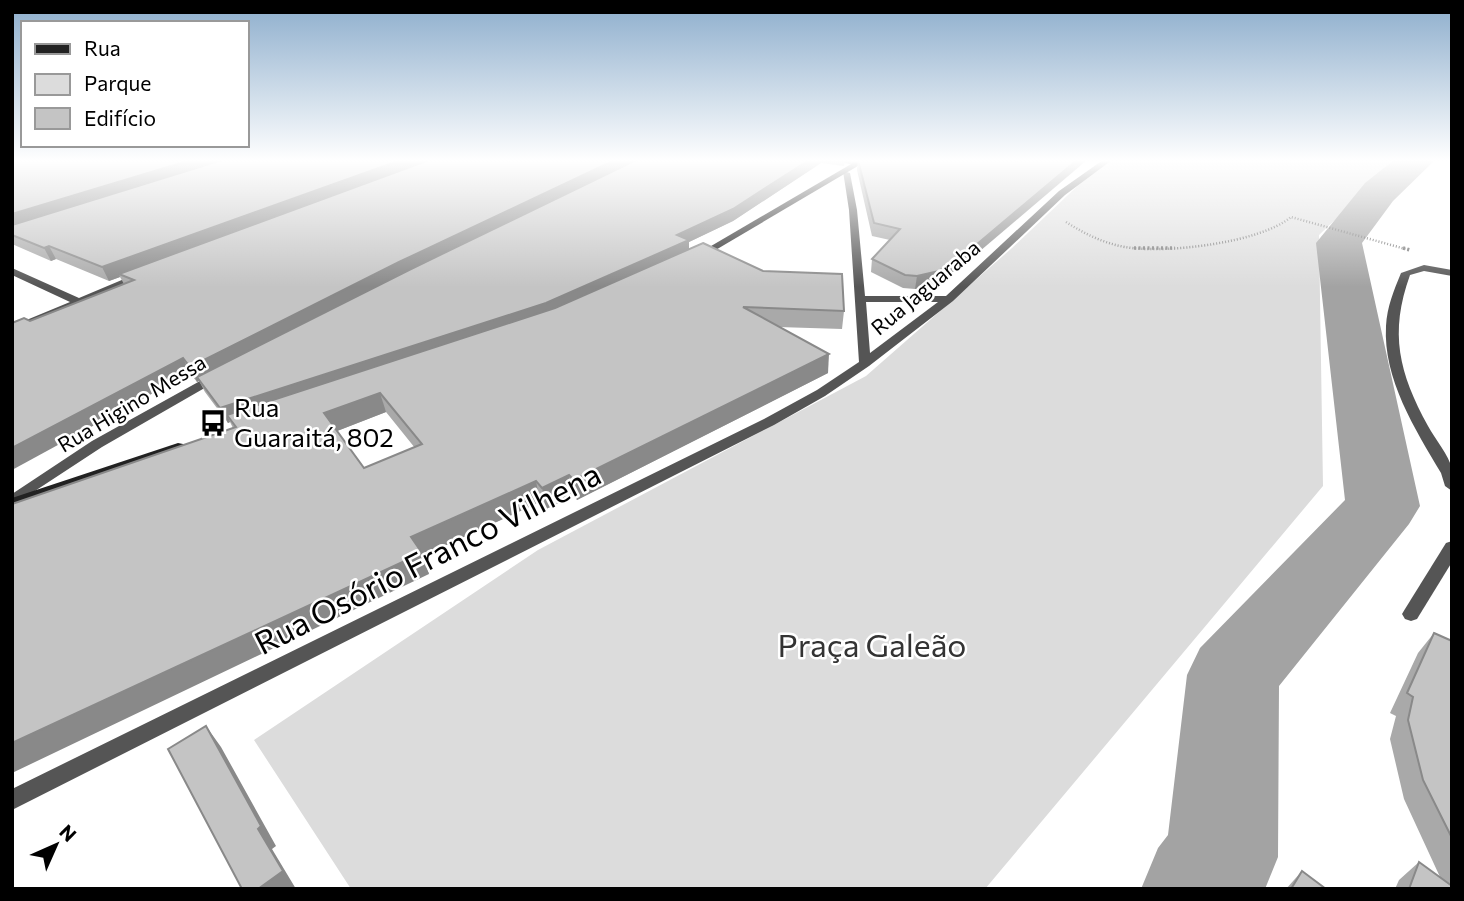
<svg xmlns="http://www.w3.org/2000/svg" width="1464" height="901" font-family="Commissioner,sans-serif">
<rect width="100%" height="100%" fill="#fff"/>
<!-- green -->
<path fill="#dcdcdc" d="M 1105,160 L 1398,160 L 1319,235 L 1323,486 L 985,889 L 351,889 L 254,740 L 538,550 L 866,376 L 1012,248 Z"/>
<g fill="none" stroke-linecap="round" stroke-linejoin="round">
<!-- river -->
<path fill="#a3a3a3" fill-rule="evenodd" d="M 1394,160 L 1435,160 L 1393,201 L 1362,243 L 1420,506 L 1409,524 L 1279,686 L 1278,857 L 1265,889 L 1141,889 L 1158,848 L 1168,835 L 1187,675 L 1200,648 L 1345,500 L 1316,243 L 1365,183 Z"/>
<!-- path-far1 -->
<path stroke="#777" stroke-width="2.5" stroke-dasharray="1 2" stroke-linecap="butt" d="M 1066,222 C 1085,234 1103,243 1125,247 C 1165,254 1260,243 1291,217 L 1409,250"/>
<!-- path -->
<g stroke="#777" stroke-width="3.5" stroke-dasharray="2 2.5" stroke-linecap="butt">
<path d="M 1134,248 L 1175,248"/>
<path d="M 1403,248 L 1410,250"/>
</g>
<!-- street -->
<g fill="#555" fill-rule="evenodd">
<path d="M 832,160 L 851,160 L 862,164 L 858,166 Z"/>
<path d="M 1103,160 L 1112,160 L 1065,195 L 953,301 L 869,366 L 825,396 L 774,425 L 12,810 L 12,789 L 764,419 L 817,390 L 859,362 L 849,210 L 843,171 L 850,173 L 857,210 L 865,296 L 946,296 L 1059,191 ZM 866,302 L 938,302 L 870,353 Z"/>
<path d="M 1424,265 L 1452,270 L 1452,276 L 1424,271 L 1410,275 C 1389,333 1399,373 1428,426 C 1435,439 1449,455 1452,469 C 1453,476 1452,484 1452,491 L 1445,486 L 1441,473 C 1415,429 1383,379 1386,326 C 1387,307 1394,290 1401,273 Z"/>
<path d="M 12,268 L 79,298 L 136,274 L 145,276 L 12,333 L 12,326 L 70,302 L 12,275 Z"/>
<path d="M 218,371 L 222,372 L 224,375 L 222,378 L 102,447 L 12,506 L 12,494 L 92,441 Z"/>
<path d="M 1452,541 L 1452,562 L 1417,619 L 1411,621 L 1405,619 L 1402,614 L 1405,609 L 1446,543 Z"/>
</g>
<!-- secondary -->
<g fill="#222" fill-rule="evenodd">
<path d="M 858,160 L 868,160 L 702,258 L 694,256 Z"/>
<path d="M 178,443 L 183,444 L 185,447 L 183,450 L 12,508 L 12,498 Z"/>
</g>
</g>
<!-- wall -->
<g fill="#a9a9a9" fill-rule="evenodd">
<path d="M 12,160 L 845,160 L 844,166 L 821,163 L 733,221 L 689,242 L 689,250 L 844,311 L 842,329 L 778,327 L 828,373 L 577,500 L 573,496 L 546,509 L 540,502 L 423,556 L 429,574 L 233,428 L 230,422 L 228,423 L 205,392 L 199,381 L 197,382 L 190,373 L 30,321 L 124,284 L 120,277 L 109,281 L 56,259 L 51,261 L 12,244 ZM 386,412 L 415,448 L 364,468 L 337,431 Z"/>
<path d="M 858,160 L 973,257 L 937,284 L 915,289 L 903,288 L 871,272 L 872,259 L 890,240 L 872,236 L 857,170 Z"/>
<path d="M 1434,633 L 1452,641 L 1452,889 L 1395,889 L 1399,880 L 1419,862 L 1440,877 L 1404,799 L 1390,739 L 1396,716 L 1390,713 L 1418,653 Z"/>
<path d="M 1302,871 L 1326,889 L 1286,889 Z"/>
</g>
<!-- shaded-wall -->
<g fill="#898989">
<path d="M 191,160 L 231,160 L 12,229 L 12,214 Z"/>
<path d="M 401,160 L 433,160 L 119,274 L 120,277 L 109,281 L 102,267 Z"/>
<path d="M 615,160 L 638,160 L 197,377 L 199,381 L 197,382 L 190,367 L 399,262 Z"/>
<path d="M 809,160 L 821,160 L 821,163 L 733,221 L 689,242 L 689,253 L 548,317 L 227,415 L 230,422 L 228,423 L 220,408 L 677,235 Z"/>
<path d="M 1077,160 L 1087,160 L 973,257 L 937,284 L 915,289 L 917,276 Z"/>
<path d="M 49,246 L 56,259 L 51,261 L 44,248 Z"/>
<path d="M 829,354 L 828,373 L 577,500 L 574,480 Z"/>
<path d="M 183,358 L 190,373 L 12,470 L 12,448 Z"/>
<path d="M 380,393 L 386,412 L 332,433 L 324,413 Z"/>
<path d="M 569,475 L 573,496 L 546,509 L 542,488 Z"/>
<path d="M 536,481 L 540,502 L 423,556 L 429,574 L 12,773 L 12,743 L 411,537 Z"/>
<path d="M 206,726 L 221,747 L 276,846 L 272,849 L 296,889 L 258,889 Z"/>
</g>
<!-- building -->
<g fill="#c4c4c4" stroke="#898989" stroke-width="2" fill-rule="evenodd">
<path d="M 15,160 L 191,160 L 12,214 L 12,161 Z"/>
<path d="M 222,160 L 401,160 L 102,267 L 49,246 L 44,248 L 12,235 L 12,225 Z"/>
<path d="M 429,160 L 615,160 L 399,262 L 190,367 L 183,358 L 12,448 L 12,323 L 24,318 L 30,321 L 134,280 L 119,274 Z"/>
<path d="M 636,160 L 809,160 L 733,209 L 677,235 L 689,240 L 546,303 L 220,408 L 197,377 L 409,270 Z"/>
<path d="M 858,160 L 1077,160 L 976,245 L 939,271 L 917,276 L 905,275 L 872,259 L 900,229 L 874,223 Z"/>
<path d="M 703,243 L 763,271 L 842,274 L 844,311 L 743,307 L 829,354 L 574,480 L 569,475 L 542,488 L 536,481 L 411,537 L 422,553 L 12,743 L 12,504 L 236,427 L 227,415 L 555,308 ZM 380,393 L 422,444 L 364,468 L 324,413 Z"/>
<path d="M 1434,633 L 1452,641 L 1452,838 L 1423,780 L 1408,720 L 1413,697 L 1407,693 Z"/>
<path d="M 206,726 L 261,826 L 258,829 L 283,871 L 258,889 L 242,889 L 168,749 Z"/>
<path d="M 1419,862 L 1452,886 L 1452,889 L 1409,889 Z"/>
<path d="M 1302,871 L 1326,889 L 1291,889 Z"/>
</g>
<!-- sky -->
<linearGradient id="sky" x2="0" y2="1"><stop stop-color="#8cadcc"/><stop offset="0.56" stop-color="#fff"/><stop offset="1" stop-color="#fff" stop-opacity="0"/></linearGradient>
<rect width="1464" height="287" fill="url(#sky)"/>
<!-- icons -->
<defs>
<symbol id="bus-bare" viewBox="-9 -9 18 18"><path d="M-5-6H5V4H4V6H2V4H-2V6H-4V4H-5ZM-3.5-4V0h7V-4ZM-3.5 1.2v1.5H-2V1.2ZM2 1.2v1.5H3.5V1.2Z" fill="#000" stroke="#fff" stroke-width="2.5" paint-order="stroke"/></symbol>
</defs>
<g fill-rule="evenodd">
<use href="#bus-bare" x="194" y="404" width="38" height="38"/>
</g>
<g text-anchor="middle" stroke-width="5" stroke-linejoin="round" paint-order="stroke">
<!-- far-street labels -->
<g font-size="21" fill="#000" stroke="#fff">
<text transform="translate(926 288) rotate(-40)" y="7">Rua Jaguaraba</text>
<text transform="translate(132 404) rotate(-31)" y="7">Rua Higino Messa</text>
</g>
<!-- poi labels -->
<g font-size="26" fill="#000" stroke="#fff" text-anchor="start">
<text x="234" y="417">Rua<tspan x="234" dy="30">Guaraitá, 802</tspan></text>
</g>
<!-- near-street labels -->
<g font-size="32" fill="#000" stroke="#fff">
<text transform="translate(428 559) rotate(-27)" y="11">Rua Osório Franco Vilhena</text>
</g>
<!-- near-park labels -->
<g font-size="32" fill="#333" stroke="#fff">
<text x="872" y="657">Praça Galeão</text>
</g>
</g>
<!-- border -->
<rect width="1464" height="901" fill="none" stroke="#000000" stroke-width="28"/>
<!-- legend -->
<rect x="21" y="21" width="228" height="126" fill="#ffffff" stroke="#999999" stroke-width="2"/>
<rect x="35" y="44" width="35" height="10" fill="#222222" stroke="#999999" stroke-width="2"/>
<text x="84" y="56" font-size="21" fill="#000000">Rua</text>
<rect x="35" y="74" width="35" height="21" fill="#dcdcdc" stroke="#999999" stroke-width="2"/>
<text x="84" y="91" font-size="21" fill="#000000">Parque</text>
<rect x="35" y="108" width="35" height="21" fill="#c4c4c4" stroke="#999999" stroke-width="2"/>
<text x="84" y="126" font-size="21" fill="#000000">Edifício</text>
<!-- north arrow -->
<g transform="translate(56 845) rotate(45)" stroke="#ffffff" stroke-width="5" paint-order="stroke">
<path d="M0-5L12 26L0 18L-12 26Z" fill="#000000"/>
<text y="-10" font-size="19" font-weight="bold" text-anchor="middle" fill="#000000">N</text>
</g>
</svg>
